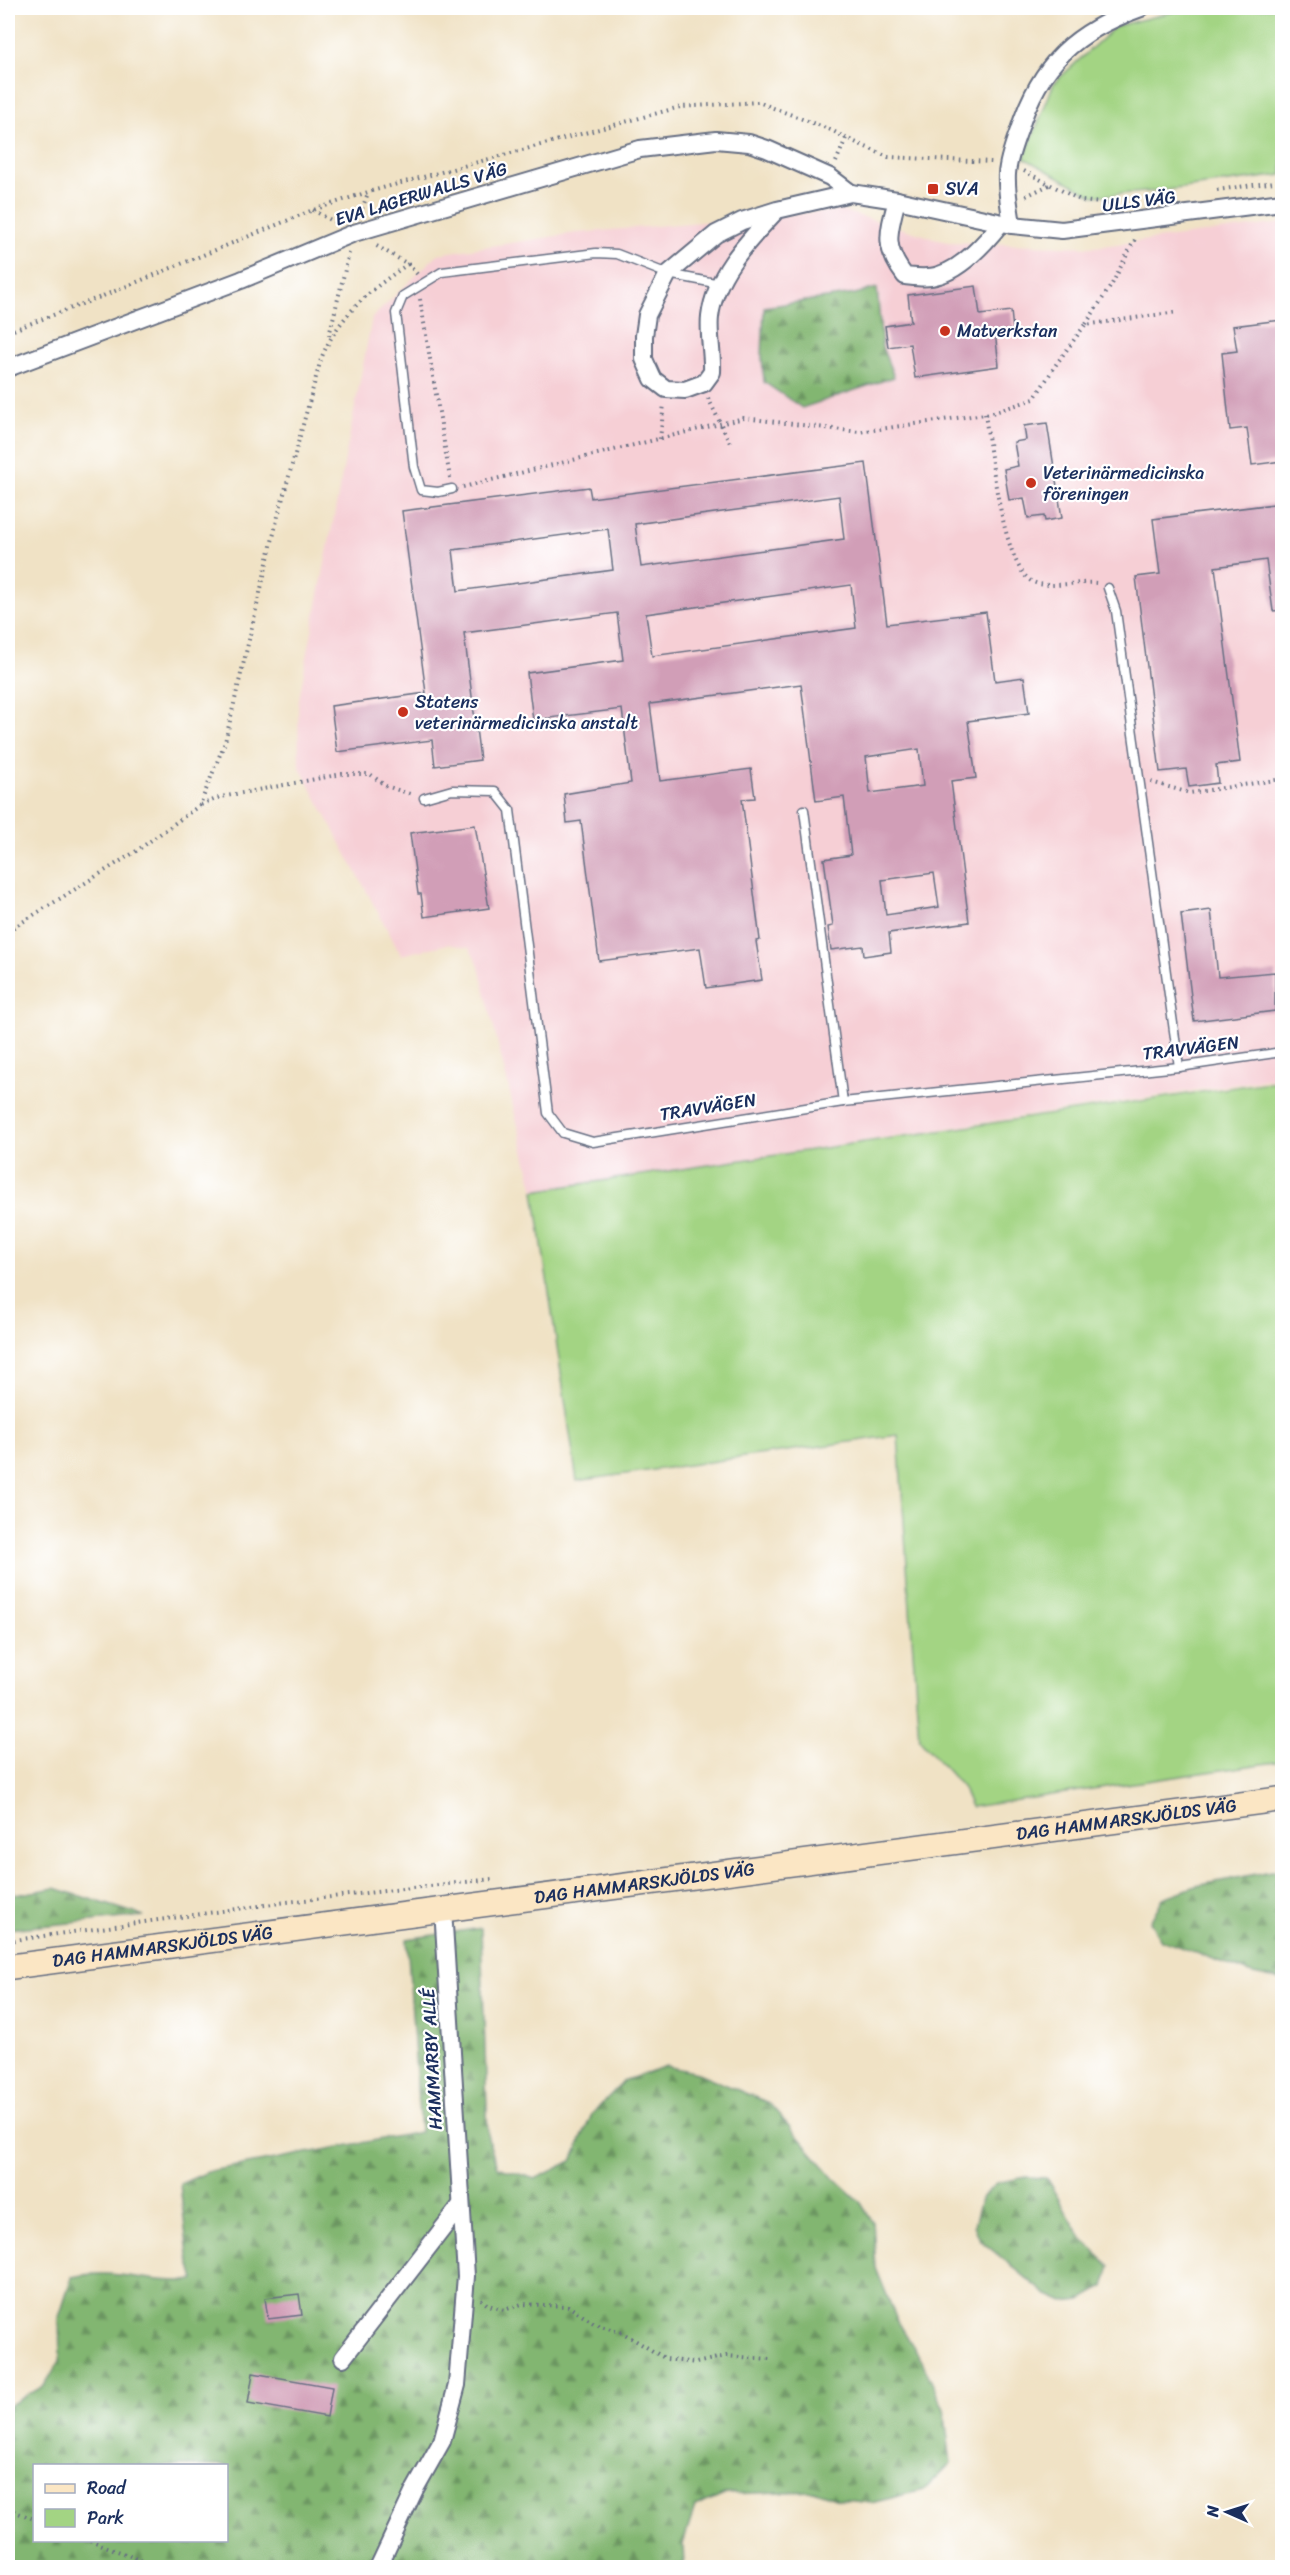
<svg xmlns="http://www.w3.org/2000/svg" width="1290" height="2575" font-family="Sriracha,sans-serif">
<defs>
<pattern id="forest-firs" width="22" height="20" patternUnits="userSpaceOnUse" patternTransform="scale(1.5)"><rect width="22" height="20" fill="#82b671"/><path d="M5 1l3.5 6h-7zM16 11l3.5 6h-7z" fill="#6a9460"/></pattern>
</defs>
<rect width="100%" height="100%" fill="#fff"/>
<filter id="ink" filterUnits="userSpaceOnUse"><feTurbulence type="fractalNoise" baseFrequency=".0167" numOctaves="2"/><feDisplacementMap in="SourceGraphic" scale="12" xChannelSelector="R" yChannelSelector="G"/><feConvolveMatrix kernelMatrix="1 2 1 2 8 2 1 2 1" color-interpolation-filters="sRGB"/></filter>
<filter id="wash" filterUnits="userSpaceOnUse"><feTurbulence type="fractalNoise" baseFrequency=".008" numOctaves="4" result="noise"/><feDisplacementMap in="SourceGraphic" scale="24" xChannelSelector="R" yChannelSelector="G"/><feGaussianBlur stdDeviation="1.35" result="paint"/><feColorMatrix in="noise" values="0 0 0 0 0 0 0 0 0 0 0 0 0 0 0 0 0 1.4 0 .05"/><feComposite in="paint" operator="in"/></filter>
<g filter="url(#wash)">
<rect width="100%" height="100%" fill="#f0e2c5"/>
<!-- built -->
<path fill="#f6cfd5" d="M 840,210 L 947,242 L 1094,247 L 1282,223 L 1282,1077 L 534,1191 L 478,963 L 469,948 L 448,944 L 401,955 L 299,766 L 298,704 L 372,318 L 438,254 L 576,233 Z"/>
<!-- green -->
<g fill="#a3d483" stroke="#5f8270" stroke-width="1.5">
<path d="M 1202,8 L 1282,8 L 1282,175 L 1159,191 L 1093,196 L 1024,158 L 1054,83 L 1116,26 L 1177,11 Z"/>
<path d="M 1282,1080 L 1282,1761 L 971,1807 L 962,1787 L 919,1739 L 898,1435 L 577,1481 L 534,1191 Z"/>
</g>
<!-- forest -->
<g fill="url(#forest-firs)" stroke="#4e7268" stroke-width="1.5" fill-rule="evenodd">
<path d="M 877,288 L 882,347 L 894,377 L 802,408 L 764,382 L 762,357 L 764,307 L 855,294 Z"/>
<path d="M 1282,1869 L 1282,1980 L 1253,1974 L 1161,1940 L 1150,1922 L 1163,1898 L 1196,1886 Z"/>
<path d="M 8,1881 L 15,1895 L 55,1888 L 144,1916 L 8,1929 Z"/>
<path d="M 481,1928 L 488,2139 L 497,2167 L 535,2179 L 572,2161 L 592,2114 L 624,2081 L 666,2066 L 698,2073 L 769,2103 L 835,2179 L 861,2203 L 873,2223 L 876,2268 L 896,2318 L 922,2361 L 944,2409 L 951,2463 L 924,2490 L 871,2503 L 838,2499 L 816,2491 L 724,2494 L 695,2507 L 683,2544 L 684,2567 L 8,2567 L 8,2406 L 44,2386 L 60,2361 L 59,2317 L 72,2277 C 113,2267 153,2285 195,2280 L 188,2255 L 180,2184 L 210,2171 L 420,2132 L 407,1939 ZM 34,2466 L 226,2466 L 226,2540 L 34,2540 Z"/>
<path d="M 1026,2177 L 1046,2178 L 1083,2240 L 1110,2266 L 1104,2287 L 1081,2300 L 1064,2302 L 1046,2294 L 980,2240 L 974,2225 L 981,2199 L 996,2183 Z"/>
</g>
<g id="blocks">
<!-- building -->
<g fill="#d19eb7" fill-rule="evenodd">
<path d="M 976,286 L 980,315 L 1011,311 L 1013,330 L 995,332 L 999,366 L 915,378 L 910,344 L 888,347 L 885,326 L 911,322 L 908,295 Z"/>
<path d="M 1282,320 L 1282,461 L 1252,465 L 1247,428 L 1230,430 L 1222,353 L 1237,351 L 1233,326 Z"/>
<path d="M 1047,423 L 1062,518 L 1045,521 L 1044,516 L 1028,518 L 1024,498 L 1009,500 L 1004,469 L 1018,466 L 1014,442 L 1026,440 L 1024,426 Z"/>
<path d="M 866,463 L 887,624 L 986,612 L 995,681 L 1024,677 L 1029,713 L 968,721 L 976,778 L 951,781 L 969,922 L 889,933 L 891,952 L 864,956 L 863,946 L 831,950 L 828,927 L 833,926 L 824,859 L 851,855 L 844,797 L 816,801 L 801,684 L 650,704 L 660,781 L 751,769 L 755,798 L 742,799 L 760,940 L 756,941 L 762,980 L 706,988 L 700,948 L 599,961 L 581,821 L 567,823 L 564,794 L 631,783 L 622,709 L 533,720 L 527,673 L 623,660 L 617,613 L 464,633 L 480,760 L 435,766 L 432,740 L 337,752 L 331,706 L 426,693 L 402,511 L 589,487 L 591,498 ZM 839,496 L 844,539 L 641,567 L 635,524 ZM 608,529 L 613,570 L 458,591 L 453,550 ZM 851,585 L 856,628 L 652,656 L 646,614 ZM 919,749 L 923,786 L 870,793 L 866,757 ZM 934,873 L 939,907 L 886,915 L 882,880 Z"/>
<path d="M 1282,503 L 1282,610 L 1273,611 L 1266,560 L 1215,567 L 1240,762 L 1216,765 L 1218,783 L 1189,787 L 1186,769 L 1160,772 L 1136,577 L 1160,574 L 1153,519 Z"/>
<path d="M 475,825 L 489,908 L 424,917 L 421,894 L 418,894 L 410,833 Z"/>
<path d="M 1211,910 L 1218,977 L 1275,972 L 1275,1011 L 1194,1021 L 1181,914 Z"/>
<path d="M 299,2294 L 302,2315 L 268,2319 L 265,2298 Z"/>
<path d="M 253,2373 L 332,2387 L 327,2417 L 248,2403 Z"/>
</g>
</g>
</g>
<g filter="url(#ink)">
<use href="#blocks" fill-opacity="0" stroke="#666e82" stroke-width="1.5"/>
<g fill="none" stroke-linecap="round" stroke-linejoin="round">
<defs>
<g id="service">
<path d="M 452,489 L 438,492 L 421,490 L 414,467 L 396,313 L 403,296 L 442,272 L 596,253 L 617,254 L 668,274 L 720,284"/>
<path d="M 1108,588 L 1116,611 L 1179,1067"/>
<path d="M 424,798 L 452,790 L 495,791 L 510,810 L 548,1113 L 563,1133 L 593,1142 L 843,1102 L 1179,1067 L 1282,1052"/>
<path d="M 804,810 L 843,1102"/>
</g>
<g id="minor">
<path d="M 897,200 C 888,233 883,247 905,276 C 916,277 928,279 939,275 C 963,268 986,242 1001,223"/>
<path d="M 777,210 C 749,240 715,274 710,317 C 708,333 713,355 712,372 L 704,383 L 685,390 L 666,389 L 653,379 L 644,359 L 644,336 L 647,315 L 668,274 L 716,234 L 742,221 L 777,210 L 851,193 L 897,200 L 1012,225 L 1062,230 L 1282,202"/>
<path d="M 1012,225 C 1010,209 1006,191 1007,174 C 1008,159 1014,144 1019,130 C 1040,63 1076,31 1141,8"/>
<path d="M 8,368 L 241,280 L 354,233 L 640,149 L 716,140 L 749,143 L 767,149 L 830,177 L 851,193"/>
<path d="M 343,2358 L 460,2206"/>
<path d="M 378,2568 L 415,2489 L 442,2441 L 457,2385 L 466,2276 L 443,1909"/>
</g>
<g id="secondary">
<path id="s1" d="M 8,1967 L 1282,1799"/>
</g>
</defs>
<!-- service casing -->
<use href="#service" stroke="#666e82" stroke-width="11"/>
<!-- minor casing -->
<use href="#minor" stroke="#666e82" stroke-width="20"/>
<!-- secondary casing -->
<use href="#secondary" stroke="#666e82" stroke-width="27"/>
<!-- path -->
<g stroke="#666e82" stroke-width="4" stroke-dasharray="1.5 4.5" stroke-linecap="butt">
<path d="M 836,162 L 846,138 L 888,157 L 992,162"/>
<path d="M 1024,171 L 1082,201 L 1111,204"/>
<path d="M 1217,190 L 1282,181"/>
<path d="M 1026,196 L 1049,185"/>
<path d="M 313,210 L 336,223"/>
<path d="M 360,214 L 368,193"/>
<path d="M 408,264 L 417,274"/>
<path d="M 420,299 L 450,478"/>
<path d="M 1086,324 L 1112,284 L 1136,237"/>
<path d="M 8,332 L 98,298 L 313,210 L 368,192 L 680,107 L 758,102 L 831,130 L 846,138"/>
<path d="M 329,336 L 349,253"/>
<path d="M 708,398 L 730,443"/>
<path d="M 985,414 C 990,447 1003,569 1033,582 C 1048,589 1079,581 1097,583"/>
<path d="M 660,439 L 664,404"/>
<path d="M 463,487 L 744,418 L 859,432 L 992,413 L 1034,399 L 1057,363 L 1085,325 L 1177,312"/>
<path d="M 1151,782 L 1190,793 L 1282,779"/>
<path d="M 201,805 L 221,797 L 342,774 L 370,774 L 386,786 L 413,795"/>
<path d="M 8,931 L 135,852 L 200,805 L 225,742 L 278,516 L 321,359 C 338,316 371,289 408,264 L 373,244"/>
<path d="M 8,1941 L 287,1902 L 492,1879"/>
<path d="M 481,2299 L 488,2305 L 504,2310 L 522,2304 L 568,2306 L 595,2324 L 623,2333 L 666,2359 L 696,2363 L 726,2356 L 770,2359"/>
<path d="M 8,2509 L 34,2519"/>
<path d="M 90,2540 L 160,2568"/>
</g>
<!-- service -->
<use href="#service" stroke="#fff" stroke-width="8"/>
<!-- minor -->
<use href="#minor" stroke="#fff" stroke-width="16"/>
<!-- secondary -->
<use href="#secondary" stroke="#fbe6c4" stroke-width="24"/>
</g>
</g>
<!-- markers -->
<g fill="#c8321e" stroke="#fff" stroke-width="2">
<rect x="927" y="183" width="12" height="12" rx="3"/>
<circle cx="945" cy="331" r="6"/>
<circle cx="1031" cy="483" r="6"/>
<circle cx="403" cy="712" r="6"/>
</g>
<g text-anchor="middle" stroke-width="4.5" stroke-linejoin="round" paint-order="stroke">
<!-- poi labels -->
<g font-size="18" fill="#1b2f5e" stroke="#fff" text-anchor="start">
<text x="945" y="195">SVA</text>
<text x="957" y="337">Matverkstan</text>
<text x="1043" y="479">Veterinärmedicinska<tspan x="1043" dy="21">föreningen</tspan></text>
<text x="415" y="708">Statens<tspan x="415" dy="21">veterinärmedicinska anstalt</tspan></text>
</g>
<!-- street labels -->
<g font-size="18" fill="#1b2f5e" stroke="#fff">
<text transform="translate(421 194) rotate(-17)" y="6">EVA LAGERWALLS VÄG</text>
<text transform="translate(1139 201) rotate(-7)" y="6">ULLS VÄG</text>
<text transform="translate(1191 1048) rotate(-7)" y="6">TRAVVÄGEN</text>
<text transform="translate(708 1107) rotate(-9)" y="6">TRAVVÄGEN</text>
<text dy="6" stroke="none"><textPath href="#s1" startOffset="1128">DAG HAMMARSKJÖLDS VÄG</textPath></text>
<text dy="6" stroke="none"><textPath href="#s1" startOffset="642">DAG HAMMARSKJÖLDS VÄG</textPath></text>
<text dy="6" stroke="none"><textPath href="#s1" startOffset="156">DAG HAMMARSKJÖLDS VÄG</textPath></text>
<text transform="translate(432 2059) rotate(-93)" y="6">HAMMARBY ALLÉ</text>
</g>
</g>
<!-- margin -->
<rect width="1290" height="2575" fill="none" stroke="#fff" stroke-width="30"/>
<!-- legend -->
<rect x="33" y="2464" width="195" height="78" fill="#ffffff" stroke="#a4acbf" stroke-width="1.5"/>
<rect x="45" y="2484" width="30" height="9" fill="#fbe6c4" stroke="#a4acbf" stroke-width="1.5"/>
<text x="87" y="2494" font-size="18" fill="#1b2f5e">Road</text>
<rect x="45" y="2509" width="30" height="18" fill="#a3d483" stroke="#a4acbf" stroke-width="1.5"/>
<text x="87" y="2524" font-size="18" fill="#1b2f5e">Park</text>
<!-- north arrow -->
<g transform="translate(1227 2512) rotate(273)" stroke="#ffffff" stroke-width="4.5" paint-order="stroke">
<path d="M0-4.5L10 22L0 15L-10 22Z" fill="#1b2f5e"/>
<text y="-9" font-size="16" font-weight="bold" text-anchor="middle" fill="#1b2f5e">N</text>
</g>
</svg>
